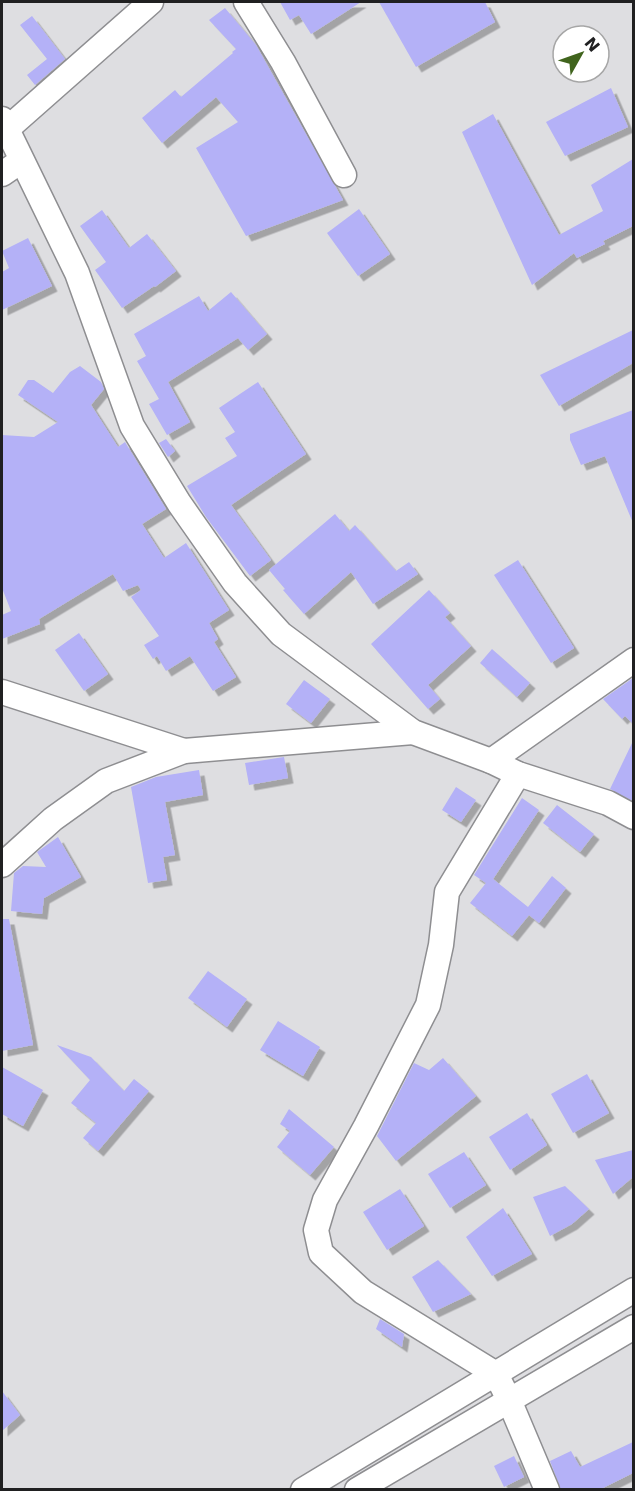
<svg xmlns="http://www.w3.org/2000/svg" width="635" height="1491" font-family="'DejaVu Sans',sans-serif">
<defs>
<filter id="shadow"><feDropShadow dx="5.5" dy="5.5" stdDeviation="0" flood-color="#0004"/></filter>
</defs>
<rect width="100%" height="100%" fill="#dedee1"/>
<!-- building -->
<g fill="#b4b1f7" filter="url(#shadow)">
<path d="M 280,2 L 361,2 L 311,34 L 299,15 L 290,20 Z"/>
<path d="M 379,2 L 485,2 L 495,22 L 416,67 Z"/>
<path d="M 225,8 L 256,45 L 343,200 L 246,236 L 196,148 L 238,122 L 216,97 L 162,143 L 142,118 L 175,90 L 181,97 L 233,53 L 232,52 L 236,49 L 209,20 Z"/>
<path d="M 32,16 L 65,59 L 35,85 L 27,75 L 47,59 L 20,25 Z"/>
<path d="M 611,88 L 628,127 L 565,156 L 546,122 Z"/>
<path d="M 493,114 L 559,235 L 603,211 L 591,185 L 633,159 L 633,226 L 603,241 L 605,244 L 577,258 L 574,253 L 532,285 L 462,132 Z"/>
<path d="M 359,209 L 390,254 L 358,276 L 327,233 Z"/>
<path d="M 102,210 L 129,248 L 147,234 L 176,271 L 155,287 L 154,286 L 122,308 L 95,270 L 106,262 L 80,226 Z"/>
<path d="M 28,238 L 52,286 L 2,310 L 2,272 L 9,268 L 2,251 Z"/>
<path d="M 231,292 L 267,334 L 248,350 L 238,338 L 168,382 L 190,422 L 167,435 L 149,404 L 159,399 L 137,361 L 146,356 L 134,334 L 199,296 L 208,311 Z"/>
<path d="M 633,330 L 633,363 L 559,406 L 540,375 Z"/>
<path d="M 80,366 L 101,382 L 104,389 L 91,405 L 118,447 L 125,442 L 166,509 L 142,524 L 164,558 L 186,543 L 229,610 L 209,623 L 218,639 L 214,642 L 236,677 L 213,691 L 190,656 L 166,671 L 157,656 L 153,659 L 144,645 L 159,636 L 131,597 L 141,590 L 138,585 L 123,591 L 113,574 L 39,619 L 40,624 L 2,639 L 2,615 L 11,611 L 2,588 L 2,435 L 34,437 L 58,422 L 18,395 L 28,380 L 34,380 L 53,393 L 70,372 Z"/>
<path d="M 258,382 L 306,454 L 231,505 L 271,560 L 250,576 L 206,517 L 187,486 L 237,456 L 225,438 L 235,432 L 219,408 Z"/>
<path d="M 633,410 L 633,523 L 605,456 L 581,465 L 570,440 L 570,434 Z"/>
<path d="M 166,439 L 175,451 L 168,457 L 159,443 Z"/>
<path d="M 335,514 L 349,531 L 355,525 L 396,571 L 409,562 L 418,574 L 373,604 L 351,572 L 304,614 L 283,590 L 285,589 L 269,570 Z"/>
<path d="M 518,560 L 574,648 L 551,663 L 494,575 Z"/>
<path d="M 429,590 L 450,613 L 445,617 L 471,646 L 428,685 L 440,699 L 428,709 L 371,644 Z"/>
<path d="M 79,633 L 108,674 L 84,691 L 55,650 Z"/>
<path d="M 492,649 L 530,683 L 517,697 L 480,663 Z"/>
<path d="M 633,678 L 633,724 L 625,716 L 622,719 L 603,699 Z"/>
<path d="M 304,680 L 330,699 L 311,723 L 286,704 Z"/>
<path d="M 633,741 L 633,801 L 610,789 Z"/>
<path d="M 284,757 L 288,778 L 249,785 L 245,763 Z"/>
<path d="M 199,770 L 203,795 L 165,802 L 175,855 L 163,857 L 167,880 L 148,883 L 131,787 L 156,777 Z"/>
<path d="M 456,787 L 476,800 L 461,822 L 442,810 Z"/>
<path d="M 522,798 L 539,810 L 493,879 L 528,907 L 552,876 L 566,888 L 539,923 L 529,915 L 512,936 L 470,903 L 486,883 L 474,875 Z"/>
<path d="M 557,805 L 594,834 L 580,852 L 543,823 Z"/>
<path d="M 58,837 L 81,877 L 44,898 L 42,914 L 11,911 L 14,873 L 23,866 L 46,867 L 37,852 Z"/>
<path d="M 2,919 L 9,919 L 33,1045 L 2,1051 Z"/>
<path d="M 208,971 L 247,999 L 227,1027 L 188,998 Z"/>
<path d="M 278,1021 L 320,1047 L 303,1076 L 260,1050 Z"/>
<path d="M 57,1045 L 91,1057 L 124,1091 L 134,1079 L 149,1091 L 98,1151 L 83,1138 L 96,1123 L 71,1103 L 90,1080 Z"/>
<path d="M 443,1058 L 476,1096 L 396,1161 L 377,1136 L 414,1063 L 429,1070 Z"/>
<path d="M 2,1067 L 43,1090 L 23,1126 L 2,1114 Z"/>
<path d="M 587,1074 L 609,1113 L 573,1133 L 551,1094 Z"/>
<path d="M 289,1109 L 334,1147 L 310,1175 L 277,1147 L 290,1131 L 280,1124 Z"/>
<path d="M 527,1113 L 547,1145 L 510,1170 L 489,1137 Z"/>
<path d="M 633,1150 L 633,1177 L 613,1194 L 595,1160 Z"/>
<path d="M 464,1152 L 486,1185 L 450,1208 L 428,1174 Z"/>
<path d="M 565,1186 L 589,1209 L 572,1224 L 550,1236 L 533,1197 Z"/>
<path d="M 400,1189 L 424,1226 L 387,1250 L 363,1212 Z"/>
<path d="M 503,1208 L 532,1254 L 492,1276 L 466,1237 Z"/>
<path d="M 438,1260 L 471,1294 L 433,1312 L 412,1277 Z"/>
<path d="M 380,1319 L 404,1334 L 402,1347 L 376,1329 Z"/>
<path d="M 2,1391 L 20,1415 L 2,1431 Z"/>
<path d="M 633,1442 L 633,1473 L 599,1490 L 561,1490 L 550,1461 L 571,1451 L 580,1467 Z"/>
<path d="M 514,1456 L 524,1477 L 504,1487 L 494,1466 Z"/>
</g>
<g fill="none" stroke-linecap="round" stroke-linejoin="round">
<defs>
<g id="minor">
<path d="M 246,2 L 283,62 L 344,175"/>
<path d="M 2,119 L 77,273 L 132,426 L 179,503 L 235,583 L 281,634 L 413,732 L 491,761 L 518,774 L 608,803 L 634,817"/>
<path d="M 6,130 L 151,2"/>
<path d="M 2,174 L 21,161"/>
<path d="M 2,692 L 184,751"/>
<path d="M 491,761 L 634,660"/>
<path d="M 518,774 L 447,892 L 441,945 L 428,1005 L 366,1126 L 325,1200 L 316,1230 L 321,1253 L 363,1292 L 496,1374 L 509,1400 L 547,1490"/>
<path d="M 2,865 L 53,819 L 106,781 L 184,751 L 413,732"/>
<path d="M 303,1490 L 634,1290"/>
<path d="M 357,1490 L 634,1327"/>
</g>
</defs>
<!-- minor casing -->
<use href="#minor" stroke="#8e8e91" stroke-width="27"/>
<!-- minor -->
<use href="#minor" stroke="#fff" stroke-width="24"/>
</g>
<!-- border -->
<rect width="635" height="1491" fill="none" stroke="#202021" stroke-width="6"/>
<!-- north arrow -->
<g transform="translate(581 54) rotate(50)"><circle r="28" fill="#ffffff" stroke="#a6a6a6" stroke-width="1.5"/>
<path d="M0-4.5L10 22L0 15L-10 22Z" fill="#40641d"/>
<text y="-9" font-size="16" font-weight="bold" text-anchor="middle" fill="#202021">N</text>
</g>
</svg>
